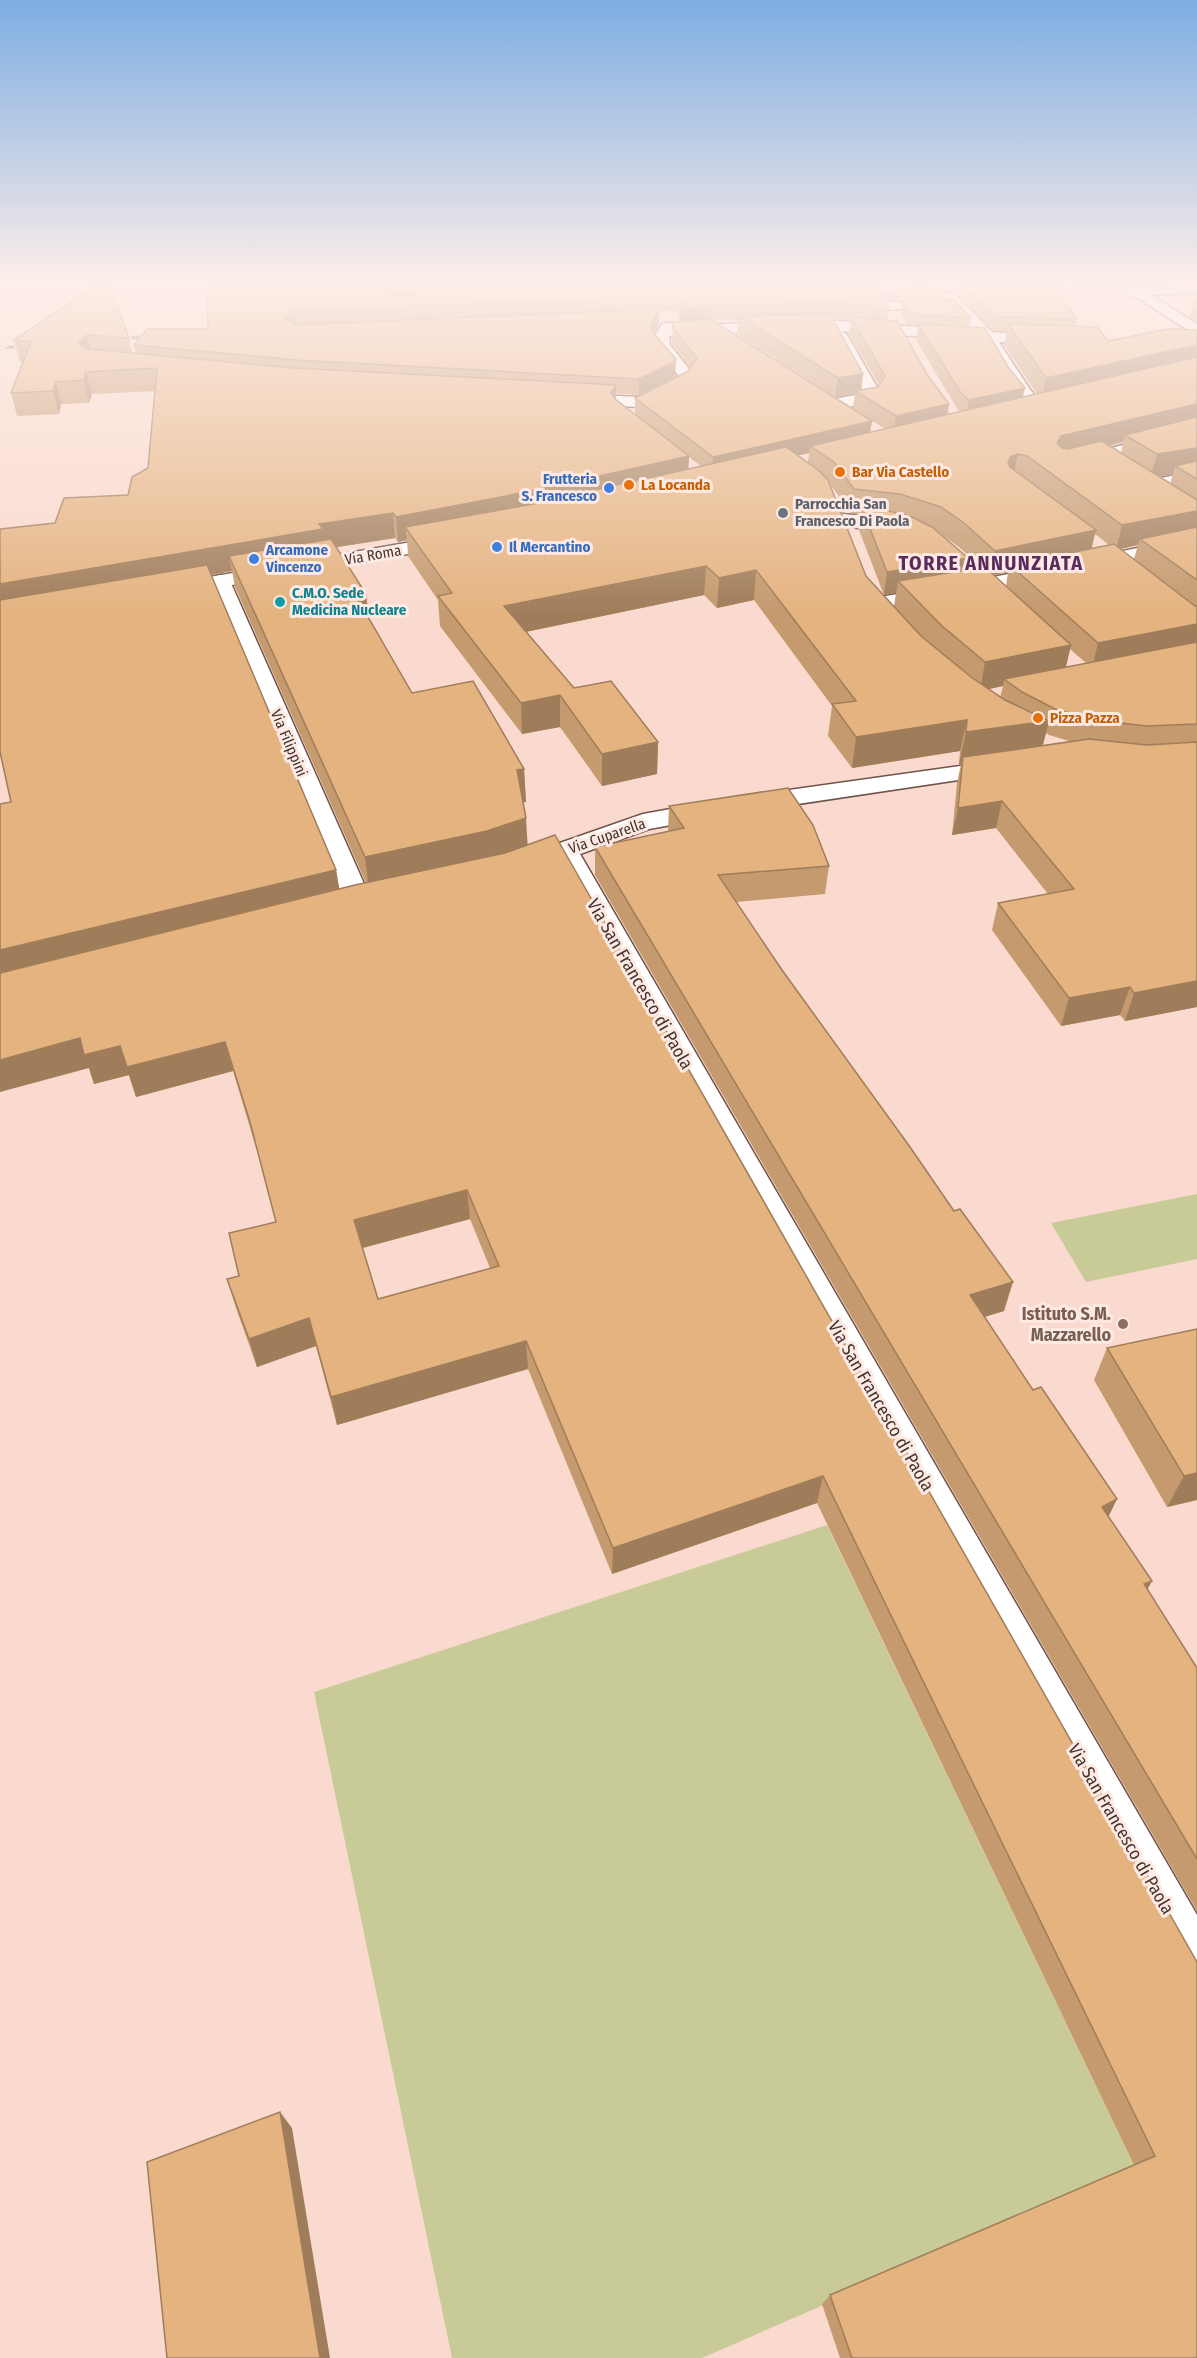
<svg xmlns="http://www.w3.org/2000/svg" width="1197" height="2358" font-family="'Fira Sans Condensed',sans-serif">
<rect width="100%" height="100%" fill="#fadace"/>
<!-- green -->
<g fill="#c8cb97">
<path d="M 1197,1194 L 1197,1259 L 1086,1282 L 1051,1223 Z"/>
<path d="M 827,1525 L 1136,2169 L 702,2358 L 452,2358 L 314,1692 Z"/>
</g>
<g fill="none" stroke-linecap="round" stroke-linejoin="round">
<defs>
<g id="minor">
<path d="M 1197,285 L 1197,293 L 1133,296 L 1126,292 L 1133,288 Z"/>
<path d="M 948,292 L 953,293 L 992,332 L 1056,337 L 1059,340 L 1051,345 L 999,342 L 1029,388 L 1045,408 L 1043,412 L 1031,412 L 1014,391 L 983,341 L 842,331 L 847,335 L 881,394 L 875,402 L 831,410 L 825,409 L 823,405 L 825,401 L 864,393 L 831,335 L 838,331 L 825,330 L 669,336 L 670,345 L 694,375 L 685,387 L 639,407 L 575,404 L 567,399 L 575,394 L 641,397 L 673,381 L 678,375 L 656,349 L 652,339 L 663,323 L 673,323 L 675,326 L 825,320 L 974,331 L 951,307 L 886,310 L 879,306 L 886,302 L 943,300 L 941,296 Z"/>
<path d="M 1197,426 L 1197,436 L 1074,468 L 1068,467 L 1065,463 L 1068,459 Z"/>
<path d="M 1197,471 L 1197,481 L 1147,492 L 1140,490 L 1138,486 L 1140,482 Z"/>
<path d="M 842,514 C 858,516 905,515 914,528 L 911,532 C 904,534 845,527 835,524 L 832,520 L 835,516 Z"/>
<path d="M 1197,536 L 1197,548 L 969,594 L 874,610 L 867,608 L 864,604 L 867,600 L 874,598 L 969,582 Z"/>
<path d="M 220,575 L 227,577 L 230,581 L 373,904 L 369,910 L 359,912 L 349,910 L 345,904 L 210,581 L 213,577 Z"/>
<path d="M 1003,760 L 1012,762 L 1015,767 L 1012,772 L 731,814 L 649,829 L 580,854 L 1197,1915 L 1197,1987 L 1180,1979 L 558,862 L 543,866 L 534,864 L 530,858 L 534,852 L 643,814 L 731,798 Z"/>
</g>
<g id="tertiary">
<path d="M 1118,285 L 1135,285 L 1197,324 L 1197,336 Z"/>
<path d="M 452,535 L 459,537 L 462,541 L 459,545 L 169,596 L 162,594 L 159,590 L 162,586 L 169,584 Z"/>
</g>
</defs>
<!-- minor casing -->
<use href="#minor" stroke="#6f534a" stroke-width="3"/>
<!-- tertiary casing -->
<use href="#tertiary" stroke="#6f534a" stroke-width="3"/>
<!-- minor -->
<use href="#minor" fill="#fff" fill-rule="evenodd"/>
<!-- tertiary -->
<use href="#tertiary" fill="#fff" fill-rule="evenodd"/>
<defs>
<g id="rail">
<path d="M 1036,289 L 1135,285"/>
<path d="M 865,297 L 976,292"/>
<path d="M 111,339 L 159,336"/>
<path d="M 0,348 L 33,345"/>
</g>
</defs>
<!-- rail casing -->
<use href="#rail" stroke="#7d6a64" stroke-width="3"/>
<!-- rail -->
<use href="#rail" stroke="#feeae3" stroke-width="2" stroke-dasharray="7" stroke-linecap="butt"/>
</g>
<!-- wall -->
<g fill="#c49a6e" fill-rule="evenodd">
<path d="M 97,285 L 129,338 L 132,353 L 136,353 L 134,345 L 208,329 L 207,285 L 876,285 L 889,308 L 887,320 L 928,376 L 949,404 L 948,414 L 960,412 L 958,410 L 916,340 L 918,326 L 908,325 L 901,312 L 902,301 L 971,318 L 970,327 L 1023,397 L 1037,394 L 1004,345 L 1007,331 L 994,331 L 960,297 L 962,285 L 1051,285 L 1077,319 L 1076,326 L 1108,341 L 1197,330 L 1197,1007 L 1125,1021 L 1120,1015 L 1061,1026 L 992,930 L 998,903 L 1048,894 L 996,828 L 952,835 L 957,783 L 961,764 L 959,764 L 960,751 L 852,768 L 828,736 L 832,706 L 754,600 L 717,608 L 704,595 L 526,632 L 574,688 L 658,742 L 657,774 L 602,786 L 560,727 L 522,734 L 440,626 L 438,600 L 408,556 L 407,540 L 398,542 L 395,538 L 337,547 L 366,594 L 369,619 L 412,693 L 524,769 L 526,802 L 523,802 L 527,845 L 1197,1962 L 1197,2358 L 840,2358 L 822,2304 L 830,2295 L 1134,2165 L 817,1503 L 612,1574 L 528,1369 L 337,1425 L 316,1346 L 257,1367 L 236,1308 L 227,1279 L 239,1276 L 276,1222 L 257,1151 L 233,1071 L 136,1097 L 129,1075 L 94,1084 L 89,1068 L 11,802 L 55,523 L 128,495 L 148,468 L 155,391 L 92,394 L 89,403 L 61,404 L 59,414 L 17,416 L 11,393 L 23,363 L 20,362 L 14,340 ZM 659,311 L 674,311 L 680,314 L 680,321 L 673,322 L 672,344 L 690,367 L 687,372 L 635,398 L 635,414 L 616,399 L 616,393 L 639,395 L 675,375 L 676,359 L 654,333 L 659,324 ZM 831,318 L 851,320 L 849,334 L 879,385 L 878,387 L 861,390 L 863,374 ZM 710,319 L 716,321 L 738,320 L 737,334 L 835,397 L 855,393 L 853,408 L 885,429 L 870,432 L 872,421 ZM 1123,442 L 1121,453 L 1109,446 ZM 809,453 L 808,462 L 798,455 ZM 689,457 L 701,466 L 688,469 ZM 1173,474 L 1170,484 L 1158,476 ZM 830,484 L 851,513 L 861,514 L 859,530 L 884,595 L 896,593 L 894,606 L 866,576 ZM 936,531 L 959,547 L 981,567 L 966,570 ZM 1095,534 L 1109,545 L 1091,548 ZM 1138,545 L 1134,559 L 1120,549 ZM 232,571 L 235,587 L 366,883 L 339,889 L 336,870 L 211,575 ZM 1008,572 L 1006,586 L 993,575 ZM 1070,649 L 1086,663 L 1066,667 ZM 1003,686 L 1000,698 L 988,689 ZM 1046,733 L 1049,735 L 1069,741 L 1043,745 ZM 470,1219 L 490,1268 L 378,1299 L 362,1248 Z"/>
<path d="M 892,289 L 941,290 L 940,298 L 893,299 L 891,297 Z"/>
<path d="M 1196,297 L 1197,297 L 1197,321 L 1190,317 Z"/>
<path d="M 669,806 L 829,866 L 825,894 L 736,902 L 1004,1311 L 984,1317 L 1109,1517 L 1148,1590 L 1197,1668 L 1197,1911 L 595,875 L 595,847 L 668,831 Z"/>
<path d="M 1197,1329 L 1197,1500 L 1167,1507 L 1094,1380 L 1107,1348 Z"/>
</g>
<!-- shaded-wall -->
<g fill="#a07d5a">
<path d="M 389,285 L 391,285 L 392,299 L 381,291 Z"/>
<path d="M 711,304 L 711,319 L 679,323 L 680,308 Z"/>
<path d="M 659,309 L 659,324 L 650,340 L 650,325 Z"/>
<path d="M 295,311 L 297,326 L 287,332 L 285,317 Z"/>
<path d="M 87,335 L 92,357 L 78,343 Z"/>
<path d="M 1197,345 L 1197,363 L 1042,400 L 1046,378 Z"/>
<path d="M 676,359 L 675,375 L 672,379 L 639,395 L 639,379 Z"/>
<path d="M 86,372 L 92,394 L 89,403 L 84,380 Z"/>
<path d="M 863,374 L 861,392 L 855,391 L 855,393 L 835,397 L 838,378 Z"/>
<path d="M 56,382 L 61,404 L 59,414 L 53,391 Z"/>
<path d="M 616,385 L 616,408 L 611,393 Z"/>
<path d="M 1025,388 L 1021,405 L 966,417 L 969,400 Z"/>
<path d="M 949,404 L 946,422 L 893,434 L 896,416 Z"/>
<path d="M 1197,404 L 1197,425 L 1125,435 L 1123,442 L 1056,459 L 1057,443 L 1061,436 Z"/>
<path d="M 872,421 L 869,439 L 810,446 L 809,453 L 712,475 L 713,457 Z"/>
<path d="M 1197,448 L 1197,470 L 1175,466 L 1173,474 L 1150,478 L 1157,454 Z"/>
<path d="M 1018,454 L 1013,477 L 1008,463 L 1010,457 Z"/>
<path d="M 689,456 L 688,480 L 405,527 L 407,540 L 398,542 L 396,517 Z"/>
<path d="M 1197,511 L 1197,532 L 1140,539 L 1138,545 L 1116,550 L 1122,525 Z"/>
<path d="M 393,513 L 395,538 L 325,549 L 229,556 L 232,571 L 0,611 L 0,584 L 319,524 Z"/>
<path d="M 1096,530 L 1090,555 L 1010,565 L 1008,572 L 990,576 L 995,551 Z"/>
<path d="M 968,558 L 964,581 L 898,581 L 896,593 L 884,595 L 887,572 Z"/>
<path d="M 706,566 L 704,595 L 506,636 L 504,606 Z"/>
<path d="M 756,570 L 754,600 L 717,608 L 719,578 Z"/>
<path d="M 366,594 L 370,625 L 356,596 Z"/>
<path d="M 1197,624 L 1197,646 L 1092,669 L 1098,643 Z"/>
<path d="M 1071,645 L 1064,674 L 1004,679 L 1003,686 L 980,691 L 985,662 Z"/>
<path d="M 560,695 L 560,727 L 522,734 L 521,703 Z"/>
<path d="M 967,720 L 960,751 L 852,768 L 856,737 Z"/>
<path d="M 1049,721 L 1041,752 L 963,757 L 961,764 L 959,764 L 966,732 Z"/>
<path d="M 658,742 L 657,774 L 602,786 L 602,754 Z"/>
<path d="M 524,769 L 526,802 L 519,803 L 517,770 Z"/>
<path d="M 1002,801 L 996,828 L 952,835 L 958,808 Z"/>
<path d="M 526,818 L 528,852 L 369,891 L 365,857 Z"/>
<path d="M 336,870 L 341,898 L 0,982 L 0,950 Z"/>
<path d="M 1197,981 L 1197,1007 L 1125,1021 L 1134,993 Z"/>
<path d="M 1130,987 L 1120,1015 L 1061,1026 L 1069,998 Z"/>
<path d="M 80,1038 L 120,1046 L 225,1042 L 233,1071 L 136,1097 L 129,1075 L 94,1084 L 89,1068 L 0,1092 L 0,1060 Z"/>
<path d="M 467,1190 L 470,1219 L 359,1249 L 354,1220 Z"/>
<path d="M 1013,1282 L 1004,1311 L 961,1324 L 970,1295 Z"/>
<path d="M 309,1318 L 316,1346 L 257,1367 L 249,1339 Z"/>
<path d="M 526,1341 L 528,1369 L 337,1425 L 331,1397 Z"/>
<path d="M 1197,1473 L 1197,1500 L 1167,1507 L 1184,1476 Z"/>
<path d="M 823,1476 L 817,1503 L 612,1574 L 613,1548 Z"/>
<path d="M 1117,1499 L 1104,1526 L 1102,1507 Z"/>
<path d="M 1152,1581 L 1138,1607 L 1144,1584 Z"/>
<path d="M 280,2112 L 292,2128 L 330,2358 L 320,2358 Z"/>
</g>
<!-- building -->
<g fill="#e4b380" stroke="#a07d5a" stroke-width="1.5" fill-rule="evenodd">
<path d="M 97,285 L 109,285 L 129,338 L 87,335 L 78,343 L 88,349 L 295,368 L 616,385 L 611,393 L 615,399 L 689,456 L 532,491 L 396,517 L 393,513 L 319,524 L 323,529 L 0,584 L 0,529 L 55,523 L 64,498 L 128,495 L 132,477 L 148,468 L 157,368 L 86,372 L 84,380 L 56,382 L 53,391 L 11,393 L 31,342 L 14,340 Z"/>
<path d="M 207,285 L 389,285 L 381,291 L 391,296 L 634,285 L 876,285 L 889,308 L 836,303 L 717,306 L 711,304 L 704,307 L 680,308 L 684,302 L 674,296 L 295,311 L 285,317 L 295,325 L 659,309 L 650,325 L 655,335 L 676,359 L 672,363 L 639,379 L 296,360 L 134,345 L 147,329 L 208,329 Z"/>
<path d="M 964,285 L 1051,285 L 1077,319 L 996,317 Z"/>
<path d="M 925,287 L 941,290 L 894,290 L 892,289 Z"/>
<path d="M 953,299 L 971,318 L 910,314 L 902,301 Z"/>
<path d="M 830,314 L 863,374 L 838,378 L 739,316 Z"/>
<path d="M 851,317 L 897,321 L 928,376 L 949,404 L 896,416 L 855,391 L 878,387 L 885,376 Z"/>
<path d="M 710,319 L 872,421 L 713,457 L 635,398 L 687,372 L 697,358 L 673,328 L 673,322 Z"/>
<path d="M 918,324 L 985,328 L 1008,367 L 1025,388 L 969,400 L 961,393 Z"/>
<path d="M 1008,324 L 1097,327 L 1108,341 L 1168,329 L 1197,330 L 1197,345 L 1046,378 Z"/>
<path d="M 1197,357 L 1197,404 L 1061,436 L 1057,443 L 1062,448 L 1068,449 L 1102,441 L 1197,500 L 1197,511 L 1122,525 L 1027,456 L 1018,454 L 1010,457 L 1008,463 L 1010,467 L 1096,530 L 995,551 L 964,523 L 941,507 L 900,494 L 854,489 L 834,462 L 810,446 Z"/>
<path d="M 1197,417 L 1197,448 L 1157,454 L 1125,435 Z"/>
<path d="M 786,447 L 817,469 L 828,480 L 866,576 L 921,636 L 971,677 L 1005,700 L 1049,721 L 966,732 L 967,720 L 856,737 L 832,704 L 856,701 L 756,570 L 719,578 L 706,566 L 504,606 L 574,688 L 611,681 L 658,742 L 602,754 L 560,695 L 521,703 L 438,596 L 452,593 L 405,527 L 533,504 Z"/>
<path d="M 1197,461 L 1197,479 L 1175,466 Z"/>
<path d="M 862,508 L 885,510 L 912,517 L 932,527 L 968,558 L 887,572 Z"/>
<path d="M 1197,527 L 1197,580 L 1140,539 Z"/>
<path d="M 331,539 L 366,594 L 356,596 L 412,693 L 473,681 L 524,769 L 517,770 L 526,818 L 487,831 L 365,857 L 229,556 Z"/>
<path d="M 1114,544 L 1195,606 L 1197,606 L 1197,624 L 1098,643 L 1010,565 Z"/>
<path d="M 207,565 L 336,870 L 0,950 L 0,804 L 11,802 L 0,752 L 0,600 Z"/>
<path d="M 985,567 L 1071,645 L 985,662 L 941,625 L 898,581 Z"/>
<path d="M 1197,642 L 1197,724 L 1147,726 L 1093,720 L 1055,709 L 1022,692 L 1004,679 Z"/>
<path d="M 1089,739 L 1147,745 L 1197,742 L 1197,981 L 1134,993 L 1130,987 L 1069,998 L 998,903 L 1074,889 L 1002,801 L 958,808 L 963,757 Z"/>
<path d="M 788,788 L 813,825 L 829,866 L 718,875 L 782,970 L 910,1147 L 954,1211 L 960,1209 L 1013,1282 L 970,1295 L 1033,1390 L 1041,1387 L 1117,1499 L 1102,1507 L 1152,1581 L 1144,1584 L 1197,1668 L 1197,1859 L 595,847 L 684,828 L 669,806 Z"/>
<path d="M 555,835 L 1197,1962 L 1197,2358 L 852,2358 L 830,2295 L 1155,2156 L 823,1476 L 613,1548 L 526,1341 L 331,1397 L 309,1318 L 249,1339 L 227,1279 L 239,1276 L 229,1233 L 276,1222 L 250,1122 L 225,1042 L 127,1067 L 120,1046 L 84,1055 L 80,1038 L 0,1060 L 0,973 L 355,885 L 505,853 ZM 467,1190 L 499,1266 L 378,1299 L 354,1220 Z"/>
<path d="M 1197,1329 L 1197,1473 L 1184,1476 L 1107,1348 Z"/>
<path d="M 280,2112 L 320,2358 L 167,2358 L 147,2162 Z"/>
</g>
<!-- sky -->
<linearGradient id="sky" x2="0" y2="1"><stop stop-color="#7dade2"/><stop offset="0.46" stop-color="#fdeee9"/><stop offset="1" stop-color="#fdeee9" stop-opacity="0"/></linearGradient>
<rect width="1197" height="615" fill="url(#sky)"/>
<!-- markers -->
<g fill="#e8710a" stroke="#feeae3" stroke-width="2">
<circle cx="840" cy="472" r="6"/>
<circle cx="629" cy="485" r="6"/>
<circle cx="1038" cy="718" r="6"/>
</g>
<g fill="#3f7fe0" stroke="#feeae3" stroke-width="2">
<circle cx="609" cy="488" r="6"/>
<circle cx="497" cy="547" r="6"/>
<circle cx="254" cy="559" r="6"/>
</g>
<circle fill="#6b7280" stroke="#feeae3" stroke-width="2" cx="783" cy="513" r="6"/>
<circle fill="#0f9aa8" stroke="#feeae3" stroke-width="2" cx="280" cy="602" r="6"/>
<circle fill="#8d6e63" stroke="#feeae3" stroke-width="2" cx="1123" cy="1324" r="6"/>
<g text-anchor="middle" stroke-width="6" stroke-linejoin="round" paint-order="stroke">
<!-- far-food labels -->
<g font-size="15" font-weight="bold" fill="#c56008" stroke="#feeae3" text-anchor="start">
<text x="852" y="477">Bar Via Castello</text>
<text x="641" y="490">La Locanda</text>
<text x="1050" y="723">Pizza Pazza</text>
</g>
<!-- far-shop labels -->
<g font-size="15" font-weight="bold" fill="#366cbe" stroke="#feeae3" text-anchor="start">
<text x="597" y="484" text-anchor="end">Frutteria<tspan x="597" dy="17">S. Francesco</tspan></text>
<text x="509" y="552">Il Mercantino</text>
<text x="266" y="555">Arcamone<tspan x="266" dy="17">Vincenzo</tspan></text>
</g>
<!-- far-worship labels -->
<g font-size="15" font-weight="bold" fill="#5b616d" stroke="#feeae3" text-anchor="start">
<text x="795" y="509">Parrocchia San<tspan x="795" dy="17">Francesco Di Paola</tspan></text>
</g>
<!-- far-street labels -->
<g font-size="15" fill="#423531" stroke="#feeae3">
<text transform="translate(373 555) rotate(-10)" y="5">Via Roma</text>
<text transform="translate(289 743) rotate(67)" y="5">Via Filippini</text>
<text transform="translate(607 836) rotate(-19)" y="5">Via Cuparella</text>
</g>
<!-- far-culture labels -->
<g font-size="15" font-weight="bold" fill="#0d838f" stroke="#feeae3" text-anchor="start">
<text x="292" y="598">C.M.O. Sede<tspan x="292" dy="17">Medicina Nucleare</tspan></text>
</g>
<!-- street labels -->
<g font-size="18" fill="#423531" stroke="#feeae3">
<text transform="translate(640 984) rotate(60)" y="6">Via San Francesco di Paola</text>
<text transform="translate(881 1406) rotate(60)" y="6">Via San Francesco di Paola</text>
<text transform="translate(1121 1829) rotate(60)" y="6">Via San Francesco di Paola</text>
</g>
<!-- education labels -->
<g font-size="18" font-weight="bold" fill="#785e54" stroke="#feeae3" text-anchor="end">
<text x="1111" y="1320">Istituto S.M.<tspan x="1111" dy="21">Mazzarello</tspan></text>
</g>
<!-- far-district labels -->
<g font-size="20" font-weight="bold" letter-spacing="1.5" fill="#592b5e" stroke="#feeae3">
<text x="991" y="570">TORRE ANNUNZIATA</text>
</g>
</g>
</svg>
